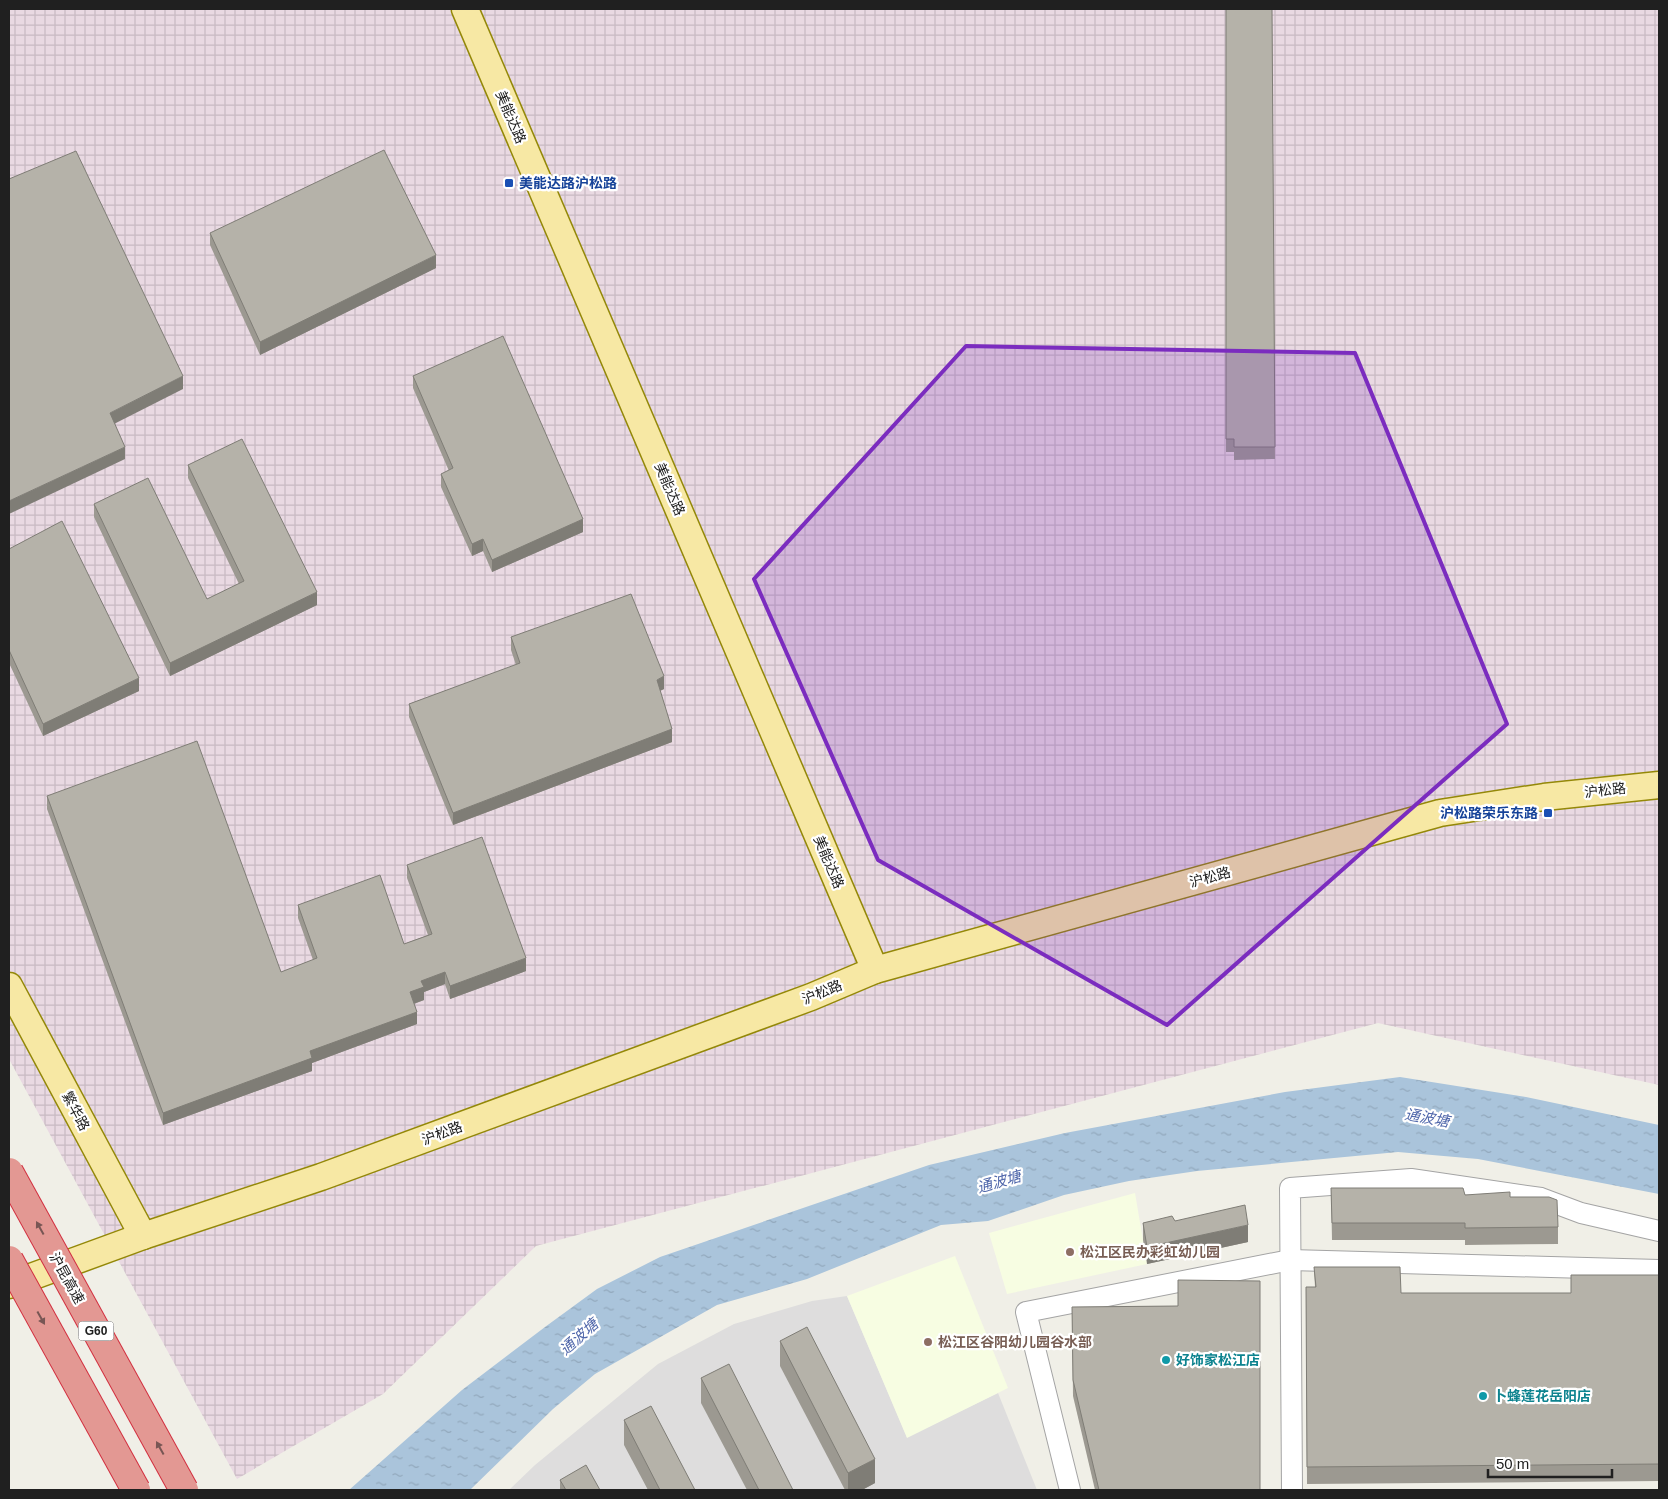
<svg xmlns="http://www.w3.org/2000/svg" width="1668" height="1499" font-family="Arial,'Noto Sans SC',sans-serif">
<defs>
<pattern id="industrial-grid" width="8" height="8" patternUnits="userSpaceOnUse" patternTransform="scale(1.25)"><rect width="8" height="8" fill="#e9d9e2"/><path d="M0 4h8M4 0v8" fill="none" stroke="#c8bac2"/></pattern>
<pattern id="water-ripples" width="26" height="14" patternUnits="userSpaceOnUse" patternTransform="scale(1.25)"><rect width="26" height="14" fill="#aac4db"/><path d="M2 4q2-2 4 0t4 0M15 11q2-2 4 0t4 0" fill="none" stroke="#92a8bc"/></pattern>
</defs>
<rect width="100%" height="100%" fill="#f0efe7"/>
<!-- residential -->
<path fill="#dedddd" d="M 847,1296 L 907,1437 L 998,1393 L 1037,1490 L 509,1490 L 535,1465 L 658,1364 L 734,1324 L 812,1301 Z"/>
<!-- industrial -->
<path fill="url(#industrial-grid)" d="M 9,9 L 1659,9 L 1659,1085 L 1378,1023 L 536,1246 L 383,1394 L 237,1479 L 9,1059 Z"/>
<!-- education -->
<g fill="#f7fde2">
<path d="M 1135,1193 L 1147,1264 L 1007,1294 L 989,1233 Z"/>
<path d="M 955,1256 L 1008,1388 L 907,1438 L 847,1296 Z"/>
</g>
<!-- water -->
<path fill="url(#water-ripples)" d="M 1400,1077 L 1526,1097 L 1659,1125 L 1659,1194 L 1478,1159 L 1398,1152 L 1197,1171 L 1129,1181 L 1064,1195 L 988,1221 L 941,1225 L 807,1279 L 717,1305 L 595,1374 L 553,1409 L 470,1490 L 349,1490 L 462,1390 L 545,1327 L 597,1289 L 660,1257 L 929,1165 L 1065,1133 L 1285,1092 Z"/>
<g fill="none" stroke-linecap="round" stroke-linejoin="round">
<defs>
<g id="minor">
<path d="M 1070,1490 L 1026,1312 L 1290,1260 L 1659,1270"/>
<path d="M 1292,1490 L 1290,1188 L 1411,1179 L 1541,1198 L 1581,1213 L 1659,1231"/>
</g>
<g id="major">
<path d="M 465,9 L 875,970"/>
<path d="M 9,986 L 143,1236"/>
<path d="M 9,1285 L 143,1236 L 321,1177 L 811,997 L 875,970 L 1440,813 L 1544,797 L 1659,785"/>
</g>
</defs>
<!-- minor casing -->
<use href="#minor" stroke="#a4a4a4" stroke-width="22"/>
<!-- major casing -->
<use href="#major" stroke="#948808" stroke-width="29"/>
<!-- minor -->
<use href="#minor" stroke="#fff" stroke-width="20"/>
<!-- major -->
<use href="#major" stroke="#f7e8a4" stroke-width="26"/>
<defs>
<g id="highway-bridge">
<path d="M 9,1172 L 184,1490"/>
<path d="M 9,1260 L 136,1490"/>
</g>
</defs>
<!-- highway-bridge casing -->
<use href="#highway-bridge" stroke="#d22f3f" stroke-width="30" stroke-linecap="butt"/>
<!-- highway-bridge -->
<use href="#highway-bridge" stroke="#e39893" stroke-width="28"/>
</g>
<!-- wall -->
<g fill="#9c9991">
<path d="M 1226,9 L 1272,9 L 1275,459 L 1234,460 L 1234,452 L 1226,452 Z"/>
<path d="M 210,233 L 436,268 L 260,355 L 210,245 Z"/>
<path d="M 413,376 L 583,532 L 492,572 L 483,551 L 472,556 L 441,487 L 441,474 L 449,471 L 413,388 Z"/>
<path d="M 188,465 L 317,605 L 170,676 L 94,517 L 94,504 L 207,599 L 239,584 L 188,478 Z"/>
<path d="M 9,549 L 139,691 L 43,736 L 9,663 Z"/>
<path d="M 511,637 L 664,689 L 660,691 L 672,742 L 453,825 L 409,717 L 409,704 L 516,665 L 511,650 Z"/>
<path d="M 47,796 L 281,972 L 313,960 L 298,918 L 298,905 L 404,944 L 428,935 L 407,878 L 407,865 L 526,971 L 450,999 L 445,984 L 424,992 L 424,1000 L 414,1004 L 417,1024 L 312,1063 L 312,1071 L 163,1125 L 47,809 Z"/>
<path d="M 1331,1188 L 1510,1197 L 1558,1227 L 1558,1244 L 1465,1245 L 1465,1240 L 1332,1240 Z"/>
<path d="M 1175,1221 L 1248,1242 L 1147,1264 L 1143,1240 L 1143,1223 Z"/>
<path d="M 1314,1267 L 1401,1293 L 1571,1293 L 1659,1275 L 1659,1481 L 1307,1484 L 1306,1287 L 1315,1287 Z"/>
<path d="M 1178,1306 L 1260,1490 L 1095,1490 L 1073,1396 L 1072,1307 Z"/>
<path d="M 780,1341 L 875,1483 L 862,1490 L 845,1490 L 780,1366 Z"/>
<path d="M 701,1378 L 793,1490 L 747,1490 L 701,1403 Z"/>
<path d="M 624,1420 L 695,1490 L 648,1490 L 624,1445 Z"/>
<path d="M 560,1480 L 600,1490 L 560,1490 Z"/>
</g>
<!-- shaded-wall -->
<g fill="#7f7d76">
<path d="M 436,255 L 436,268 L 260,355 L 260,342 Z"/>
<path d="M 183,376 L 183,389 L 110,426 L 110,413 Z"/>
<path d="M 125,447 L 125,459 L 9,514 L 9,501 Z"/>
<path d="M 583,519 L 583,532 L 492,572 L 492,560 Z"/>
<path d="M 483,539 L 483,551 L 472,556 L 472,544 Z"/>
<path d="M 317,592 L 317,605 L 170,676 L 170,663 Z"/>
<path d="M 664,676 L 664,689 L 657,692 L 657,680 Z"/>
<path d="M 139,678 L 139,691 L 43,736 L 43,724 Z"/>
<path d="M 672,729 L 672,742 L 453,825 L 453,813 Z"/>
<path d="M 10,742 L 10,755 L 9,756 L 9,743 Z"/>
<path d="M 526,958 L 526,971 L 450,999 L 450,986 Z"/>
<path d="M 445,972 L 445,984 L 424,992 L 424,1000 L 410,1005 L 410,992 L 421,981 Z"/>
<path d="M 417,1012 L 417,1024 L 312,1063 L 312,1071 L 163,1125 L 163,1113 L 310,1051 Z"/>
<path d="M 1248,1225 L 1248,1242 L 1147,1264 L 1147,1247 Z"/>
<path d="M 875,1459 L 875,1483 L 862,1490 L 848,1490 L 848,1473 Z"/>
</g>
<!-- building -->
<g fill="#b5b2a9" stroke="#7f7d76">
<path d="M 1226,9 L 1272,9 L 1275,447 L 1234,447 L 1234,439 L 1226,439 Z"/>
<path d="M 384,150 L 436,255 L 260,342 L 210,233 Z"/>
<path d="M 76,151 L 183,376 L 110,413 L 125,447 L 9,501 L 9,179 Z"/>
<path d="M 503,336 L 583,519 L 492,560 L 483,539 L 472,544 L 441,474 L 453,468 L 413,376 Z"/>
<path d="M 242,439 L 317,592 L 170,663 L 94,504 L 148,478 L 207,599 L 244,581 L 188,465 Z"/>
<path d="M 62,521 L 139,678 L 43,724 L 9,650 L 9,549 Z"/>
<path d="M 631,594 L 664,676 L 657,680 L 672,729 L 453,813 L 409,704 L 520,663 L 511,637 Z"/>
<path d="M 197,741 L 281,972 L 317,958 L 298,905 L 380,875 L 404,944 L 432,934 L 407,865 L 482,837 L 526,958 L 450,986 L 445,972 L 421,981 L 424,987 L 410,992 L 417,1012 L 310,1051 L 312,1058 L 163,1113 L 47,796 Z"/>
<path d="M 1331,1188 L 1463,1188 L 1465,1195 L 1510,1192 L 1510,1197 L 1549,1197 L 1557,1200 L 1558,1227 L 1465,1228 L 1465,1223 L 1332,1223 Z"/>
<path d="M 1245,1205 L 1248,1225 L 1147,1247 L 1143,1223 L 1172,1216 L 1175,1221 Z"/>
<path d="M 1314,1267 L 1400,1267 L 1401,1293 L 1571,1293 L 1571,1275 L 1659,1275 L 1659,1464 L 1307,1467 L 1306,1287 L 1316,1287 Z"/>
<path d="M 1178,1280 L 1260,1281 L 1260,1490 L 1099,1490 L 1073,1380 L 1072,1307 L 1178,1306 Z"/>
<path d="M 807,1327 L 875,1459 L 848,1473 L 780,1341 Z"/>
<path d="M 729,1364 L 793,1490 L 759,1490 L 701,1378 Z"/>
<path d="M 651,1406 L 695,1490 L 660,1490 L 624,1420 Z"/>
<path d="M 586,1465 L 600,1490 L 566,1490 L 560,1480 Z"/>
</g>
<!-- one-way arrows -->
<defs><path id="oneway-solid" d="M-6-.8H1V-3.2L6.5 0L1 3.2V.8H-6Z" transform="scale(1.25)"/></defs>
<g fill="#785654">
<use href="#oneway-solid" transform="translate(40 1228) rotate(-119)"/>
<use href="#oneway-solid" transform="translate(41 1318) rotate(61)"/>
<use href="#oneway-solid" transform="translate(160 1448) rotate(-119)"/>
</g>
<!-- marked area -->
<path fill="#7b2cbf" fill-opacity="0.2" stroke="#7b2cbf" stroke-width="4" stroke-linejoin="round" d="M 966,346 L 1355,353 L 1507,724 L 1167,1025 L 878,860 L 754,579 Z"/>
<!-- markers -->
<g fill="#1a4fb4" stroke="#fff" stroke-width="2">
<rect x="504" y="178" width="10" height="10" rx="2.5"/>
<rect x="1543" y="808" width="10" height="10" rx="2.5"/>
</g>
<g fill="#8d6e63" stroke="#fff" stroke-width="2">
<circle cx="1070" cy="1252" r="5"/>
<circle cx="928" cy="1342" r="5"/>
</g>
<g fill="#0f9aa8" stroke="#fff" stroke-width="2">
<circle cx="1166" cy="1360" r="5"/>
<circle cx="1483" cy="1396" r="5"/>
</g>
<g text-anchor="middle" stroke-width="4.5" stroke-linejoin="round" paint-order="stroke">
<!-- shield labels -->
<rect fill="#fff" stroke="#636363" stroke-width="1" x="78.5" y="1321.5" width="35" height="19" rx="4"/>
<g font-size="12" font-weight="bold" fill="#202020">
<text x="96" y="1335">G60</text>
</g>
<!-- street labels -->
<g font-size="14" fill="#202020" stroke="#fff">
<text transform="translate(511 117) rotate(67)" y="5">美能达路</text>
<text transform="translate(670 489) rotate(67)" y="5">美能达路</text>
<text transform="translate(1605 790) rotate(-6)" y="5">沪松路</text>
<text transform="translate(829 862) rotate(67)" y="5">美能达路</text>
<text transform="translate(1210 877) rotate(-15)" y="5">沪松路</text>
<text transform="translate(822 992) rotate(-22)" y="5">沪松路</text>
<text transform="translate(76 1111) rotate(62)" y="5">繁华路</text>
<text transform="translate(442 1133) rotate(-20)" y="5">沪松路</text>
<text transform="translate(67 1278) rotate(61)" y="5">沪昆高速</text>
</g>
<!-- transit labels -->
<g font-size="14" font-weight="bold" fill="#164399" stroke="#fff" text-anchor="start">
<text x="519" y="188">美能达路沪松路</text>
<text x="1538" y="818" text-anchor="end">沪松路荣乐东路</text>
</g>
<!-- education labels -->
<g font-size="14" font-weight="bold" fill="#785e54" stroke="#fff" text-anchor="start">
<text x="1080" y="1257">松江区民办彩虹幼儿园</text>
<text x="938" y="1347">松江区谷阳幼儿园谷水部</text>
</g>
<!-- culture labels -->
<g font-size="14" font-weight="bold" fill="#0d838f" stroke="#fff" text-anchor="start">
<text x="1176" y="1365">好饰家松江店</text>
<text x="1493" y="1401">卜蜂莲花岳阳店</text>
</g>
<!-- water labels -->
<g font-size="15" font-style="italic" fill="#5067ab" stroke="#fff">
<text transform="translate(1427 1118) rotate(10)" y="5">通波塘</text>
<text transform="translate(999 1182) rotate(-16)" y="5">通波塘</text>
<text transform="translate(579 1337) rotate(-42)" y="5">通波塘</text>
</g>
</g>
<!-- border -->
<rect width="1668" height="1499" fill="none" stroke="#202020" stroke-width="20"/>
<!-- scale -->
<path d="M1488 1469v8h124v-8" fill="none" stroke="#202020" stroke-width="2.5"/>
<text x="1496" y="1469" font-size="15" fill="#202020" stroke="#ffffff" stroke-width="4" paint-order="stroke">50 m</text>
</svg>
